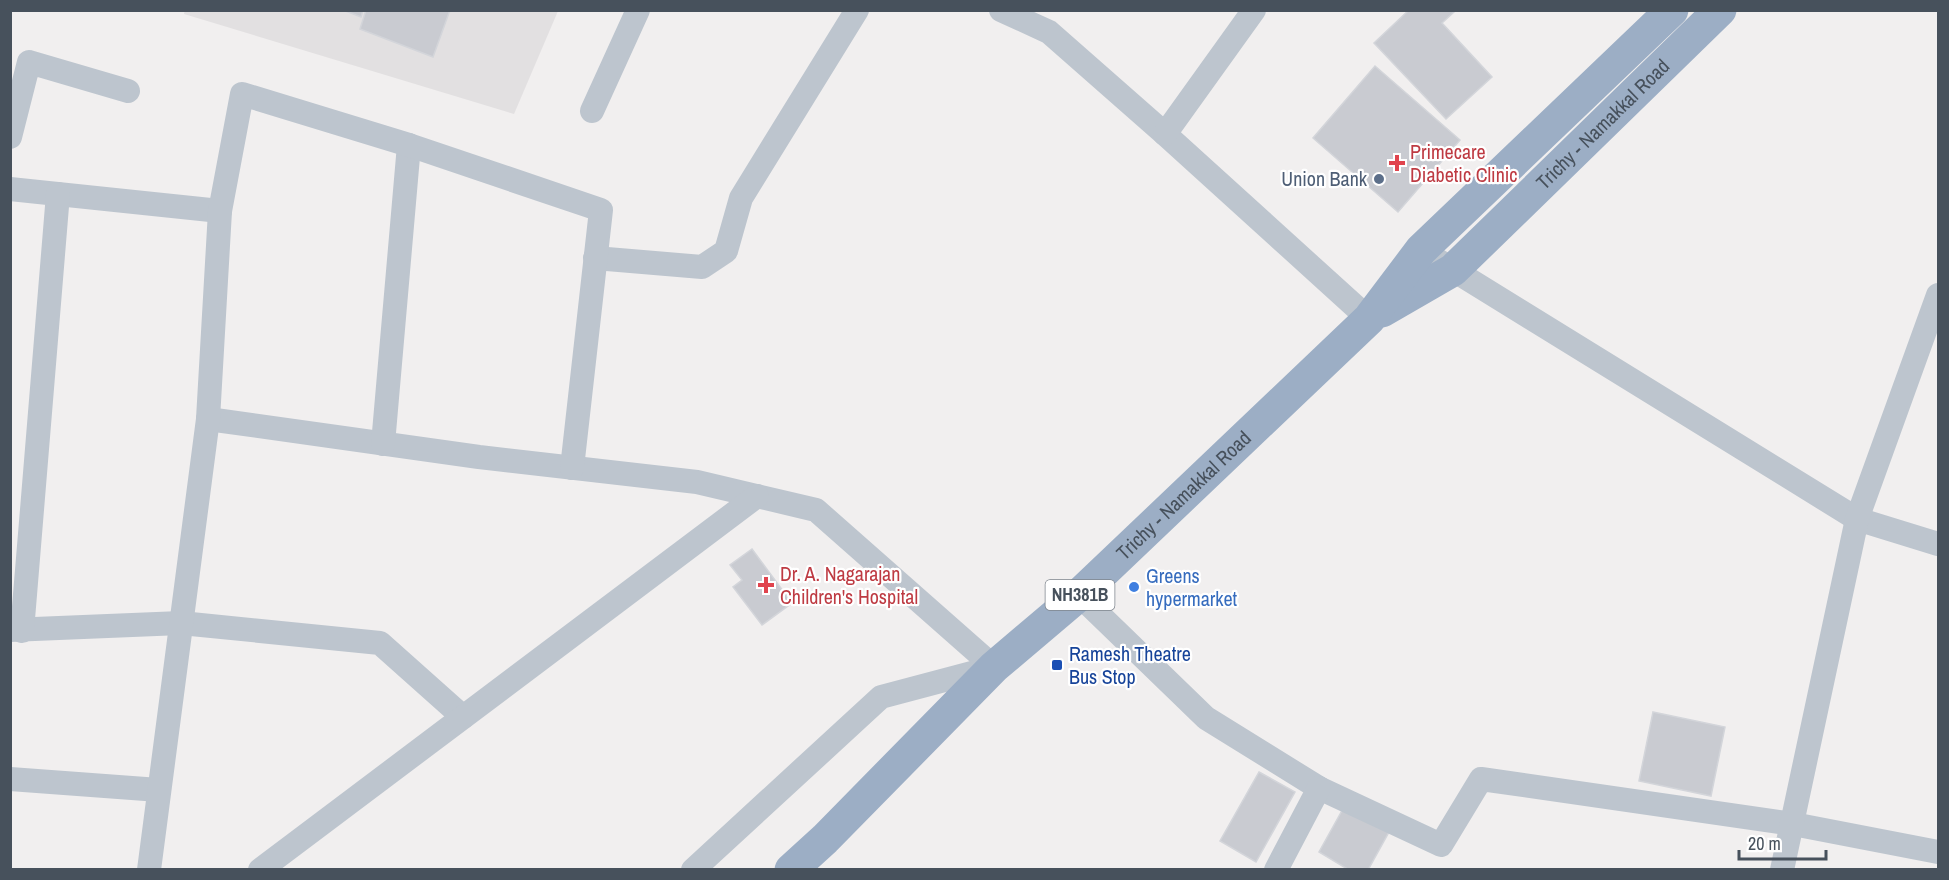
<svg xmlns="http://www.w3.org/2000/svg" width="1949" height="880" font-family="'Archivo Narrow',sans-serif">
<rect width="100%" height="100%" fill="#f1efef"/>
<!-- education -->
<path fill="#e2e0e1" d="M 185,10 L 558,11 L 514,114 L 184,14 Z"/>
<!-- building -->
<g fill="#c9cbd1" stroke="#d3d5da" stroke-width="1.5">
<path d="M 343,10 L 363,10 L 361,17 Z"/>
<path d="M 366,10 L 450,10 L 433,57 L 360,29 Z"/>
<path d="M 1409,10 L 1452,10 L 1454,12 L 1442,23 L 1492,77 L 1446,119 L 1374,43 Z"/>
<path d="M 1375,66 L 1460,140 L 1398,212 L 1313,138 Z"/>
<path d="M 752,549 L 792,603 L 762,625 L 733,587 L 742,580 L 730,565 Z"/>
<path d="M 1653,712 L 1725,727 L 1711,796 L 1639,781 Z"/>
<path d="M 1259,772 L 1295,792 L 1256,862 L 1220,841 Z"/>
<path d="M 1344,807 L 1389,832 L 1368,870 L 1349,870 L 1319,852 Z"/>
</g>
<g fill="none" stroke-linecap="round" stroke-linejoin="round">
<!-- minor -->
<g stroke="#bdc5ce" stroke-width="24">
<path d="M 1001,10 L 1049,32 L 1165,134 L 1369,319"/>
<path d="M 592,111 L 638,10"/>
<path d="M 1165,134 L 1254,10"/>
<path d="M 10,137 L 29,62 L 128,91"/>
<path d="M 10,189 L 220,211"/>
<path d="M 1421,250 L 1857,519 L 1938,544"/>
<path d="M 595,258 L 702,267 L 726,251 L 741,198 L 857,10"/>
<path d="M 208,419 L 479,457 L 697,482 L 816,510 L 994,667"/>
<path d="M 383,444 L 409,145"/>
<path d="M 1079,595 L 1206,718 L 1319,788 L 1441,845 L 1481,779 L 1793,824 L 1938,852"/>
<path d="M 10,630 L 181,623 L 380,643 L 463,717"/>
<path d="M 22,631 L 58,194"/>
<path d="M 10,779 L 159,790"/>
<path d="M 149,870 L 208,419 L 220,211 L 242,94 L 409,145 L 601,210 L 572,468"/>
<path d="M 260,870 L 757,496"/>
<path d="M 693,870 L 881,697 L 994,667"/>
<path d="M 1276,870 L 1319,788"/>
<path d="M 1782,870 L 1857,519 L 1938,295"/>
</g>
<!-- trunk -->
<g stroke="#9caec5" stroke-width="33">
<path id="s1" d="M 1382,311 L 1453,270 L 1720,10"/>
<path id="s2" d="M 791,870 L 825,839 L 994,667 L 1079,595 L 1369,319 L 1421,250 L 1672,10"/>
</g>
</g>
<!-- markers -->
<g fill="#e0444e" stroke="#fff" stroke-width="2">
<path d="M1394 154h6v6h6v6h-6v6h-6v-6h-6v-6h6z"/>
<path d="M763 576h6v6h6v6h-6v6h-6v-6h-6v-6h6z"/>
</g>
<circle fill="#5c6f8a" stroke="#fff" stroke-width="2" cx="1379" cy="179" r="6"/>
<circle fill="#3f7fe0" stroke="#fff" stroke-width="2" cx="1134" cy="587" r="6"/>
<rect fill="#1a4fb4" stroke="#fff" stroke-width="2" x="1051" y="659" width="12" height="12" rx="3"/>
<g text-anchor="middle" stroke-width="4.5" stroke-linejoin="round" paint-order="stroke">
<!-- shield labels -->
<rect fill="#fff" stroke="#7e858d" stroke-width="1.5" x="1045.5" y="580" width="69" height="30" rx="4.5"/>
<g font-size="18" font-weight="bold" fill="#47515c">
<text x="1080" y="601">NH381B</text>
</g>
<!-- street labels -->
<g font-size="20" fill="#47515c" stroke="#fff">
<text dy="7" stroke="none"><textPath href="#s1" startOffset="291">Trichy - Namakkal Road</textPath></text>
<text dy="7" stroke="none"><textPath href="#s2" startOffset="543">Trichy - Namakkal Road</textPath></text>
</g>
<!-- health labels -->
<g font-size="20" fill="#be3a42" stroke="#fff" text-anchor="start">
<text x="1410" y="159">Primecare<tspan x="1410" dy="23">Diabetic Clinic</tspan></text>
<text x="780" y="581">Dr. A. Nagarajan<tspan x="780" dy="23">Children's Hospital</tspan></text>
</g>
<!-- service labels -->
<g font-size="20" fill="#4e5e75" stroke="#fff" text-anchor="end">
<text x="1367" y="186">Union Bank</text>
</g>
<!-- shop labels -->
<g font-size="20" fill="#366cbe" stroke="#fff" text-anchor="start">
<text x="1146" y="583">Greens<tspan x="1146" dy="23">hypermarket</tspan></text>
</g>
<!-- transit labels -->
<g font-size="20" fill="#164399" stroke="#fff" text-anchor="start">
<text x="1069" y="661">Ramesh Theatre<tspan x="1069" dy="23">Bus Stop</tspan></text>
</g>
</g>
<!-- border -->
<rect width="1949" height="880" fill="none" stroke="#47515c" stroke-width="24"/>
<!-- scale -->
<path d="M1739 850v9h87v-9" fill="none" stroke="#47515c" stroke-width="3"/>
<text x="1748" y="850" font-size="18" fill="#47515c" stroke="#ffffff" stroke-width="4.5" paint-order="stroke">20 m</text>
</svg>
